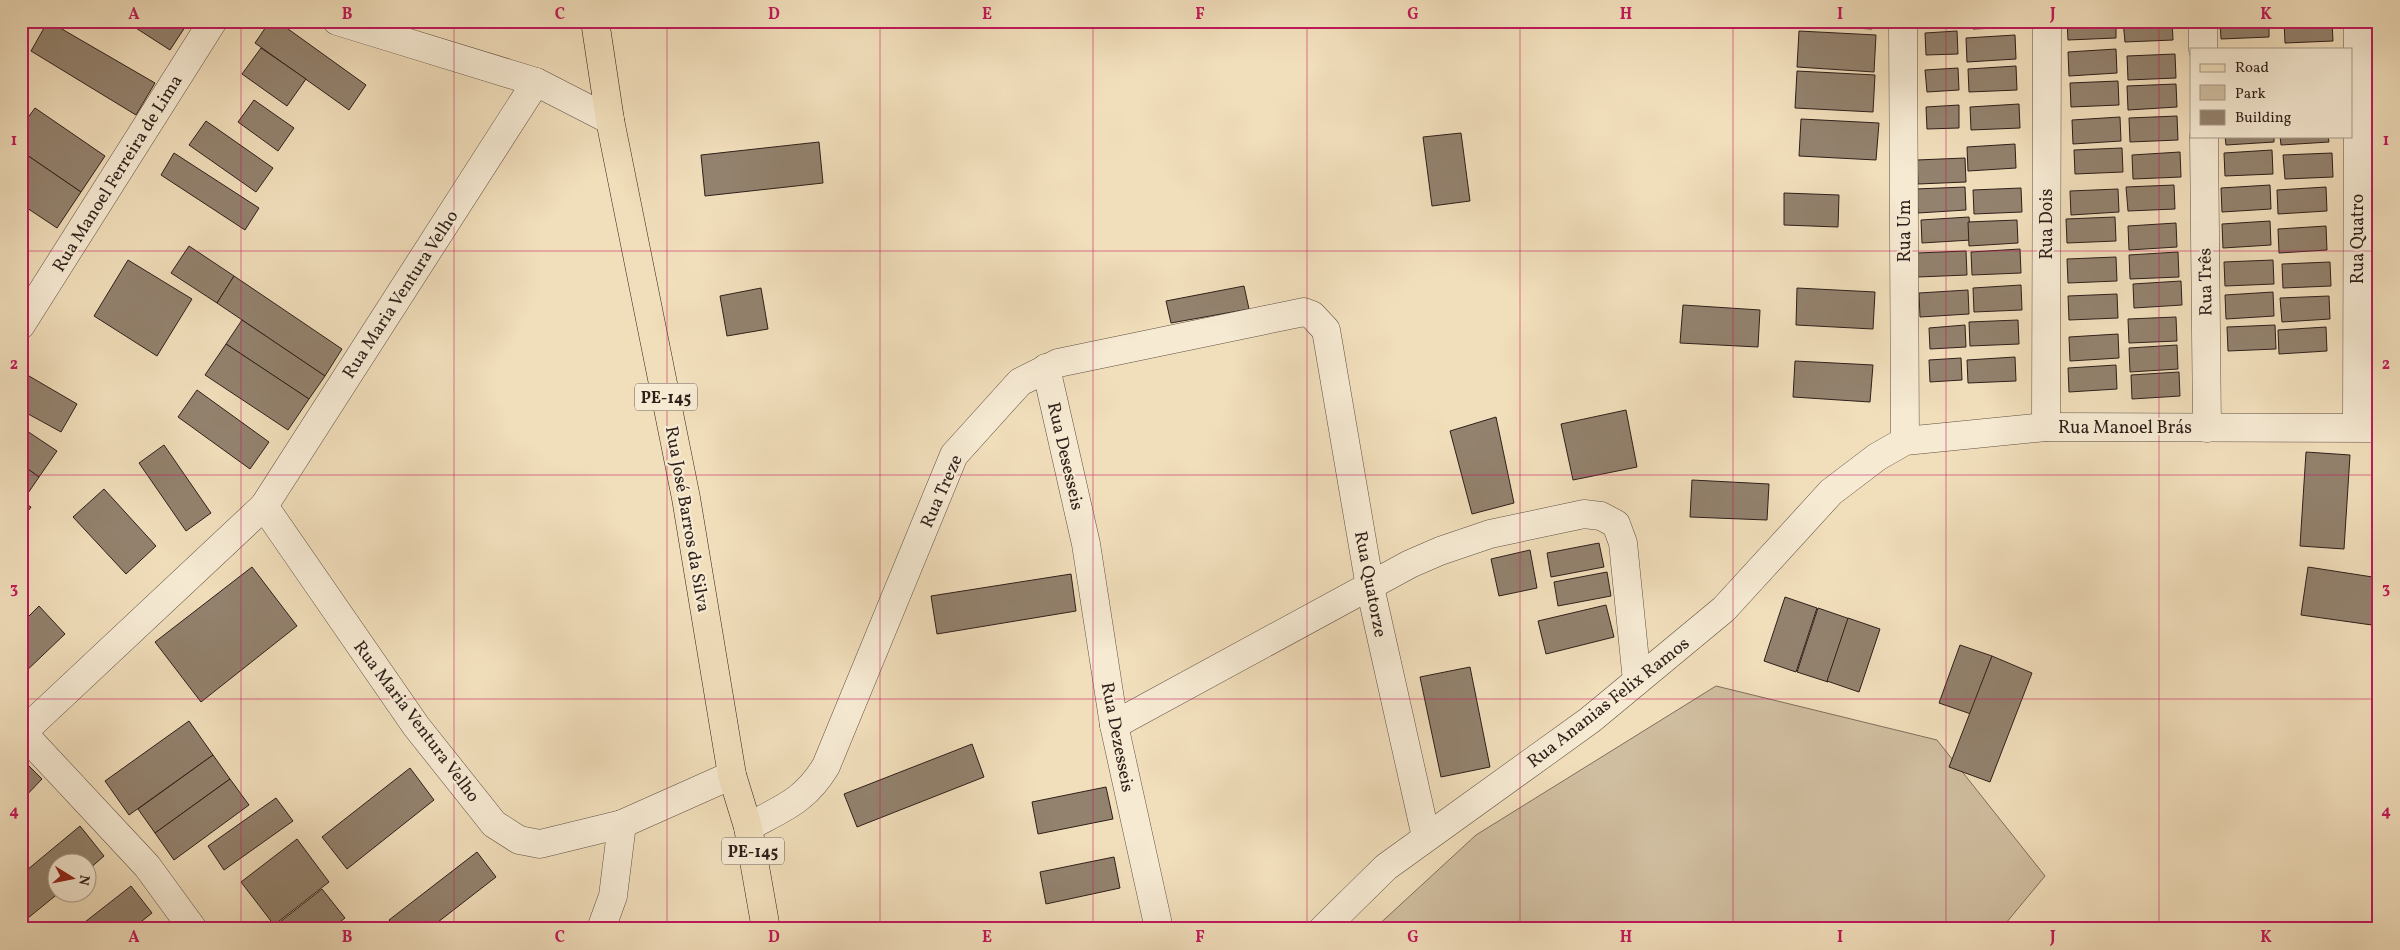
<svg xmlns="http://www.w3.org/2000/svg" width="2400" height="950" font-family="Vollkorn,serif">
<rect width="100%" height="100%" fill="#f1debb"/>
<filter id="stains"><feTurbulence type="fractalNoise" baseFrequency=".004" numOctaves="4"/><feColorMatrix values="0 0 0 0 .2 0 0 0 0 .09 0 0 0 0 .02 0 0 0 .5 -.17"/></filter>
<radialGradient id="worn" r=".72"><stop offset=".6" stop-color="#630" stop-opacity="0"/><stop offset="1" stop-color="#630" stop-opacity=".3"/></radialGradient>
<!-- green -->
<path fill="#d0bea0" stroke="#7f6e5d" d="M 1716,686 L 1937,740 L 2045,876 L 2001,929 L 1374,929 L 1476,835 Z"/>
<!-- building -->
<g fill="#93826e" stroke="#2e1f1a">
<path d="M 48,21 L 155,83 L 136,115 L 31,51 Z"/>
<path d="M 125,21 L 189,21 L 170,50 Z"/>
<path d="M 270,21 L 277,21 L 366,85 L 349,110 L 255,43 Z"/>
<path d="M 1795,21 L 1873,21 L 1872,29 L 1795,25 Z"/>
<path d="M 1930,21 L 1962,21 L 1962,24 L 1930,25 Z"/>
<path d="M 1972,21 L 2021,21 L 2021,27 L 1973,29 Z"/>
<path d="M 2067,21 L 2116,21 L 2116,38 L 2068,40 Z"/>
<path d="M 2123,21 L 2172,21 L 2173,40 L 2125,42 Z"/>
<path d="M 2220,21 L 2269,21 L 2269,37 L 2221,39 Z"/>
<path d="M 2284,21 L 2332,21 L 2333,41 L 2285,43 Z"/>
<rect x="2370" y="21" width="9" height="16"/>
<path d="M 1799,31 L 1876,35 L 1874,72 L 1797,67 Z"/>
<path d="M 1957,31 L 1958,54 L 1926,55 L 1925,33 Z"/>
<path d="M 2015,35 L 2016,59 L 1967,62 L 1966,38 Z"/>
<path d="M 2371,42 L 2379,42 L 2379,66 L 2372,66 Z"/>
<path d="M 261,48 L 306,79 L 287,106 L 242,74 Z"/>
<path d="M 2116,49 L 2117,73 L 2069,76 L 2068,52 Z"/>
<path d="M 2175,54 L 2176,78 L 2128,80 L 2127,56 Z"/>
<path d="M 2016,66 L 2017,90 L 1969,92 L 1968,69 Z"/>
<path d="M 1958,68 L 1959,90 L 1927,92 L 1925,70 Z"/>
<path d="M 1797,71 L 1875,75 L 1873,112 L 1795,108 Z"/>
<path d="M 2118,81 L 2119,105 L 2071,107 L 2070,83 Z"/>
<path d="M 2176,84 L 2177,107 L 2128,110 L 2127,86 Z"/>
<path d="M 2379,93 L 2379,117 L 2367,118 L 2366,94 Z"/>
<path d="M 254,100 L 294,128 L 278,151 L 238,122 Z"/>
<path d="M 2019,104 L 2020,128 L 1971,130 L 1970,107 Z"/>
<path d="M 1959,105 L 1959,128 L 1927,129 L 1926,107 Z"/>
<path d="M 35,108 L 105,156 L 81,192 L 21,151 L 21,127 Z"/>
<path d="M 2177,116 L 2178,140 L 2130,142 L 2129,118 Z"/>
<path d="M 2120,117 L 2121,141 L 2073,144 L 2072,120 Z"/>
<path d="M 1801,119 L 1879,123 L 1876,160 L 1799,156 Z"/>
<path d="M 206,121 L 273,168 L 256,192 L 189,145 Z"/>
<path d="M 2369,122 L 2379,122 L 2379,146 L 2370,147 Z"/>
<path d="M 1461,133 L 1470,201 L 1432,206 L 1423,137 Z"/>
<path d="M 2225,136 L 2274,136 L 2274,142 L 2226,145 Z"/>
<path d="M 2280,136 L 2328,136 L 2329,142 L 2281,145 Z"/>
<path d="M 819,142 L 823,183 L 705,196 L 701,155 Z"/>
<path d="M 2015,144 L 2016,168 L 1968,171 L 1967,147 Z"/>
<path d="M 2122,148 L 2123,172 L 2075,174 L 2074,150 Z"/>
<path d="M 2272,150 L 2273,174 L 2225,176 L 2224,153 Z"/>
<path d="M 21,151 L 81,192 L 57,228 L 21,204 Z"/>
<path d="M 2180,152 L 2181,177 L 2133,179 L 2132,155 Z"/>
<path d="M 174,153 L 259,208 L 245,230 L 161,175 Z"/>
<path d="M 2332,153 L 2333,177 L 2285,179 L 2283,155 Z"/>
<path d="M 1965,158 L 1966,182 L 1918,184 L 1917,160 Z"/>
<path d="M 2174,185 L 2175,209 L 2128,211 L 2126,187 Z"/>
<path d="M 2270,185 L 2271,209 L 2222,212 L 2221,188 Z"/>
<path d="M 1965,187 L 1966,210 L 1918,213 L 1916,189 Z"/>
<path d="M 2326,187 L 2327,211 L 2278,214 L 2277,190 Z"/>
<path d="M 2021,188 L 2022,212 L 1974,214 L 1973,190 Z"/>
<path d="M 2118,189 L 2119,212 L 2071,215 L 2070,191 Z"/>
<path d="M 1784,193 L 1839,195 L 1838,227 L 1784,225 Z"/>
<path d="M 1969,217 L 1971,240 L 1922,243 L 1921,220 Z"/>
<path d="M 2115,217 L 2116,241 L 2067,243 L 2066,219 Z"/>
<path d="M 2017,220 L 2018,243 L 1969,246 L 1968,222 Z"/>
<path d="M 2270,221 L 2271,245 L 2223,248 L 2222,224 Z"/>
<path d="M 2176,223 L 2177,247 L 2129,250 L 2128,226 Z"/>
<path d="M 2326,226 L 2327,250 L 2279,253 L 2278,229 Z"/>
<path d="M 189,246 L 234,276 L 217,303 L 171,273 Z"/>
<path d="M 2020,249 L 2021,273 L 1972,275 L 1971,252 Z"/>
<path d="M 1966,251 L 1967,275 L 1918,277 L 1917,253 Z"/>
<path d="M 2178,252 L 2179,277 L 2130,279 L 2129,255 Z"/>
<path d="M 2116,257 L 2117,281 L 2068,283 L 2067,259 Z"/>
<path d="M 128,260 L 192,299 L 157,356 L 94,316 Z"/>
<path d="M 2273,260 L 2274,284 L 2225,286 L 2224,262 Z"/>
<path d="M 2330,262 L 2331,286 L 2283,288 L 2282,264 Z"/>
<path d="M 2379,275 L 2379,314 L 2378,314 L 2376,276 Z"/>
<path d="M 234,276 L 342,349 L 325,376 L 217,303 Z"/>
<path d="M 2181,281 L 2182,305 L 2134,308 L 2133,284 Z"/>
<path d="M 2021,285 L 2022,310 L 1974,312 L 1973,288 Z"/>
<path d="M 1244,286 L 1249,309 L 1171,323 L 1166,301 Z"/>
<path d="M 761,288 L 768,329 L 727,336 L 720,296 Z"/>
<path d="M 1797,288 L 1875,292 L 1873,329 L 1796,325 Z"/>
<path d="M 1968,290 L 1969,314 L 1920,317 L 1919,293 Z"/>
<path d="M 2273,292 L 2274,316 L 2226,319 L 2225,295 Z"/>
<path d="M 2117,294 L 2118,318 L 2069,320 L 2068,296 Z"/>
<path d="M 2329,296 L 2330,319 L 2282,322 L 2280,298 Z"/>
<path d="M 1683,305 L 1760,310 L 1758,347 L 1680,343 Z"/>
<path d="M 2176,317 L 2177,341 L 2129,343 L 2128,319 Z"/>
<path d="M 242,320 L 325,376 L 309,399 L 226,344 Z"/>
<path d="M 2018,320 L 2019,344 L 1970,346 L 1969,322 Z"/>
<path d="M 1965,325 L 1966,347 L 1930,349 L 1929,328 Z"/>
<path d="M 2275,325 L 2276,349 L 2228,351 L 2227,327 Z"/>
<path d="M 2326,327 L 2327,351 L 2279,354 L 2278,330 Z"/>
<path d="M 2118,334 L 2119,358 L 2070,361 L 2069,337 Z"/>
<path d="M 226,344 L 309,399 L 288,430 L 205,375 Z"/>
<path d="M 2177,345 L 2178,369 L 2130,372 L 2129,348 Z"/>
<path d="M 2015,357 L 2016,381 L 1968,383 L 1967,360 Z"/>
<path d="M 1961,358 L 1962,380 L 1930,382 L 1929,360 Z"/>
<path d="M 1795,361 L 1873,365 L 1870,402 L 1793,397 Z"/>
<path d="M 2116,365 L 2117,389 L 2069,392 L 2068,368 Z"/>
<path d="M 2179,372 L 2180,396 L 2132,399 L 2131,375 Z"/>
<path d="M 29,376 L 77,404 L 61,432 L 21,410 L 21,389 Z"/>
<path d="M 197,390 L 269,442 L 250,469 L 178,417 Z"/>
<path d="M 1626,410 L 1637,467 L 1573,480 L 1561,424 Z"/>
<path d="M 1496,417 L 1514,503 L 1472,514 L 1450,431 Z"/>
<path d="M 21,427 L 57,451 L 39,477 L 21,464 Z"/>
<path d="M 164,445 L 211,513 L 186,531 L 139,463 Z"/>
<path d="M 2306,452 L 2350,455 L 2344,549 L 2300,546 Z"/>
<path d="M 21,464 L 39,477 L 22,502 L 21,501 Z"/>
<path d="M 1692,480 L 1769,484 L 1767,520 L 1690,517 Z"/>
<path d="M 104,489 L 156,546 L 126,574 L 73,517 Z"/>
<path d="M 21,501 L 31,507 L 21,521 Z"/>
<path d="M 1599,543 L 1604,567 L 1551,577 L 1547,553 Z"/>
<path d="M 1530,550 L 1537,588 L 1499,596 L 1491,559 Z"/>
<path d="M 252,567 L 297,626 L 201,702 L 155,642 Z"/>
<path d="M 2308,567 L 2379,578 L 2379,626 L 2301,615 Z"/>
<path d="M 1607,572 L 1611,596 L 1558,606 L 1554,582 Z"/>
<path d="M 1071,574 L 1076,611 L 937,634 L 931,596 Z"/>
<path d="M 1785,597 L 1817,608 L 1796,672 L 1764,661 Z"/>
<path d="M 1606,605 L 1614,637 L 1546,654 L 1538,621 Z"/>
<path d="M 39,606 L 65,634 L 21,676 L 21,624 Z"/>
<path d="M 1818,608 L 1850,619 L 1828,682 L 1797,672 Z"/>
<path d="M 1848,618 L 1880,629 L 1859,692 L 1827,681 Z"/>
<path d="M 1960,645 L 1992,656 L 1971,714 L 1939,703 Z"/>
<path d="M 1992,656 L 2032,673 L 1990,782 L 1949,767 Z"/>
<path d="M 1470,667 L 1490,767 L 1441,777 L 1420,677 Z"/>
<path d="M 189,721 L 213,755 L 129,815 L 105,781 Z"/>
<path d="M 972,744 L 984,777 L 857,827 L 844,794 Z"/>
<path d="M 213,755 L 230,779 L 155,833 L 138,809 Z"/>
<path d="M 22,759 L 42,779 L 21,801 L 21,760 Z"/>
<path d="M 410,768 L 434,800 L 347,869 L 322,837 Z"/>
<path d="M 230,779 L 249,805 L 174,860 L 155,833 Z"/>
<path d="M 1106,787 L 1113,819 L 1038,834 L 1032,802 Z"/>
<path d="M 276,798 L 293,821 L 224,870 L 208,846 Z"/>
<path d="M 80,826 L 104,856 L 88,870 L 88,862 L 58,862 L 58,892 L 60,892 L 28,918 L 21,910 L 21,875 Z"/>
<path d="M 297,839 L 329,882 L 274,925 L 241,882 Z"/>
<path d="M 477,852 L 496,877 L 429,929 L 396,929 L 389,920 Z"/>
<path d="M 1114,857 L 1120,888 L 1046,904 L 1040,872 Z"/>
<path d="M 131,886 L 152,913 L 132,929 L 76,929 Z"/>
<path d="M 322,889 L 345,918 L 331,929 L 271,929 Z"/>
</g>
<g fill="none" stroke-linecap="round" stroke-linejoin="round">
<defs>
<g id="minor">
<path d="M 337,21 L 536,82 L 610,120"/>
<path d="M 1903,21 L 1905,441"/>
<path d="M 2203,21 L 2203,49"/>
<path d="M 2204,136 L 2207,428"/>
<path d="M 21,325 L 213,21"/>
<path d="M 1046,368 L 1086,544 L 1114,725 L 1159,929"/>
<path d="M 2046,427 L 2047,21"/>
<path d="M 2357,427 L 2358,21"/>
<path d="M 264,506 L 416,726 L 494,824 L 519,840 L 540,844 L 622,824"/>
<path d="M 1114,725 L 1410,564 L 1440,551 L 1490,534 L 1584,514 L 1601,516 L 1616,524 L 1623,543 L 1637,681"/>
<path d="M 21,731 L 147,866 L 193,929"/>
<path d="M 23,732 L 264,506 L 536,82"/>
<path d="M 748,827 C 783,808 805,801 826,766 L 954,455 L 1020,382 L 1058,363 L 1304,312 L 1312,315 L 1326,330 L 1370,587 L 1426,837"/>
<path d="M 1323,929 L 1386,867 L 1590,720 L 1724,609 L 1831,492 L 1877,457 L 1905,441 L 2046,427 L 2379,428"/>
</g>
<path id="tertiary" d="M 601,929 L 613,896 L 622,824 L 732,775"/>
<path id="primary" d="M 595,21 L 610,120 L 686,498 L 732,775 L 748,827 L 766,929"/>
</defs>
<!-- minor casing -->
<use href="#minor" stroke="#5f4f42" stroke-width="29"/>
<!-- tertiary casing -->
<use href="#tertiary" stroke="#5f4f42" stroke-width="29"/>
<!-- primary casing -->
<use href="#primary" stroke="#2e1f1a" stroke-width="29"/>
<!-- minor -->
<use href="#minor" stroke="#f6ead3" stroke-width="28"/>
<!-- tertiary -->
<use href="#tertiary" stroke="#f6ead3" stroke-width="28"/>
<!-- primary -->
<use href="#primary" stroke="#f1debb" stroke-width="28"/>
</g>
<!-- grid -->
<path fill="none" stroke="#c2185b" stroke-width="1" stroke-opacity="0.55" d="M 241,21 L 241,929M 454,21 L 454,929M 667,21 L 667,929M 880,21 L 880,929M 1093,21 L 1093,929M 1307,21 L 1307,929M 1520,21 L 1520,929M 1733,21 L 1733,929M 1946,21 L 1946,929M 2159,21 L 2159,929M 21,251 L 2379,251M 21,475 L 2379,475M 21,699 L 2379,699"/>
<g text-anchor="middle" stroke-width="4.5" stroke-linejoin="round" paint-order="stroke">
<!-- shield labels -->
<g fill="#f6ead3" stroke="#6a5c52" stroke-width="1">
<rect x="635" y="383.5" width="62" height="27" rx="4"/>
<rect x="722" y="837.5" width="62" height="27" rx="4"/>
</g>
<g font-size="16" font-weight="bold" fill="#2e1f1a">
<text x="666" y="403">PE-145</text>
<text x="753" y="857">PE-145</text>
</g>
<!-- street labels -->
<g font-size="18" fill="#2e1f1a" stroke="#f6ead3">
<text transform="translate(117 173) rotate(-58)" y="6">Rua Manoel Ferreira de Lima</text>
<text transform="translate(2046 224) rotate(-90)" y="6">Rua Dois</text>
<text transform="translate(1904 231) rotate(-90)" y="6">Rua Um</text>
<text transform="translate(2357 239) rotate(-90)" y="6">Rua Quatro</text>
<text transform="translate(2205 282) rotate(-91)" y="6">Rua Três</text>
<text transform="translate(400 294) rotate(-57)" y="6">Rua Maria Ventura Velho</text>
<text x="2125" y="433">Rua Manoel Brás</text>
<text transform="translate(1066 456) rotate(77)" y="6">Rua Desesseis</text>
<text transform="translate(941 491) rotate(-66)" y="6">Rua Treze</text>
<text transform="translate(688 519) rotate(80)" y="6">Rua José Barros da Silva</text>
<text transform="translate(1371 584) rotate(79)" y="6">Rua Quatorze</text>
<text transform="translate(1608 702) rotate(-38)" y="6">Rua Ananias Felix Ramos</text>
<text transform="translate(417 721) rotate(53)" y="6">Rua Maria Ventura Velho</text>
<text transform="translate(1118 737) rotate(79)" y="6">Rua Dezesseis</text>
</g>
</g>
<!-- margin -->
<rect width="2400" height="950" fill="none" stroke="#f1debb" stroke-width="55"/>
<!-- legend -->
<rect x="2190" y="48" width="162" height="90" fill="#f6ead3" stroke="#a69989"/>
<rect x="2200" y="64" width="25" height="8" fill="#f1debb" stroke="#a69989"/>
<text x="2235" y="72" font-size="15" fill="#2e1f1a">Road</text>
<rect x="2200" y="85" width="25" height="15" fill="#d0bea0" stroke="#a69989"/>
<text x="2235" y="98" font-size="15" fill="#2e1f1a">Park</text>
<rect x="2200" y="110" width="25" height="15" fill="#93826e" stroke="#a69989"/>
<text x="2235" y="122" font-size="15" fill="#2e1f1a">Building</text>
<!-- north arrow -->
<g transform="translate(72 878) rotate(100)"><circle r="24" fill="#f6ead3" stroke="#a69989"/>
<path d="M0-4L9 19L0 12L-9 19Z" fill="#8f2418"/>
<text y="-8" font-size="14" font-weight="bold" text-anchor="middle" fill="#2e1f1a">N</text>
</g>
<rect x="28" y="28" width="2344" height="894" fill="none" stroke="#c2185b" stroke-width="2"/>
<g font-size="16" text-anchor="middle" font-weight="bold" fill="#c2185b">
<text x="134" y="19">A</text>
<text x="347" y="19">B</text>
<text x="560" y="19">C</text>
<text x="774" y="19">D</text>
<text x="987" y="19">E</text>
<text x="1200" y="19">F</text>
<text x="1413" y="19">G</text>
<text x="1626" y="19">H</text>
<text x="1840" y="19">I</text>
<text x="2053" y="19">J</text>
<text x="2266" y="19">K</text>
<text x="14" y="145">1</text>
<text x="2386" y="145">1</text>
<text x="14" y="369">2</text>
<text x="2386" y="369">2</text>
<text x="14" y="593">3</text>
<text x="2386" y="593">3</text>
<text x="14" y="816">4</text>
<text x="2386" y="816">4</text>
<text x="134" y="942">A</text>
<text x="347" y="942">B</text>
<text x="560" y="942">C</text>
<text x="774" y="942">D</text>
<text x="987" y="942">E</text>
<text x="1200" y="942">F</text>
<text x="1413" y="942">G</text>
<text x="1626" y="942">H</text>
<text x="1840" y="942">I</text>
<text x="2053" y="942">J</text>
<text x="2266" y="942">K</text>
</g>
<rect width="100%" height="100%" filter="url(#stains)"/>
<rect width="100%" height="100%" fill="url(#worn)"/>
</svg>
